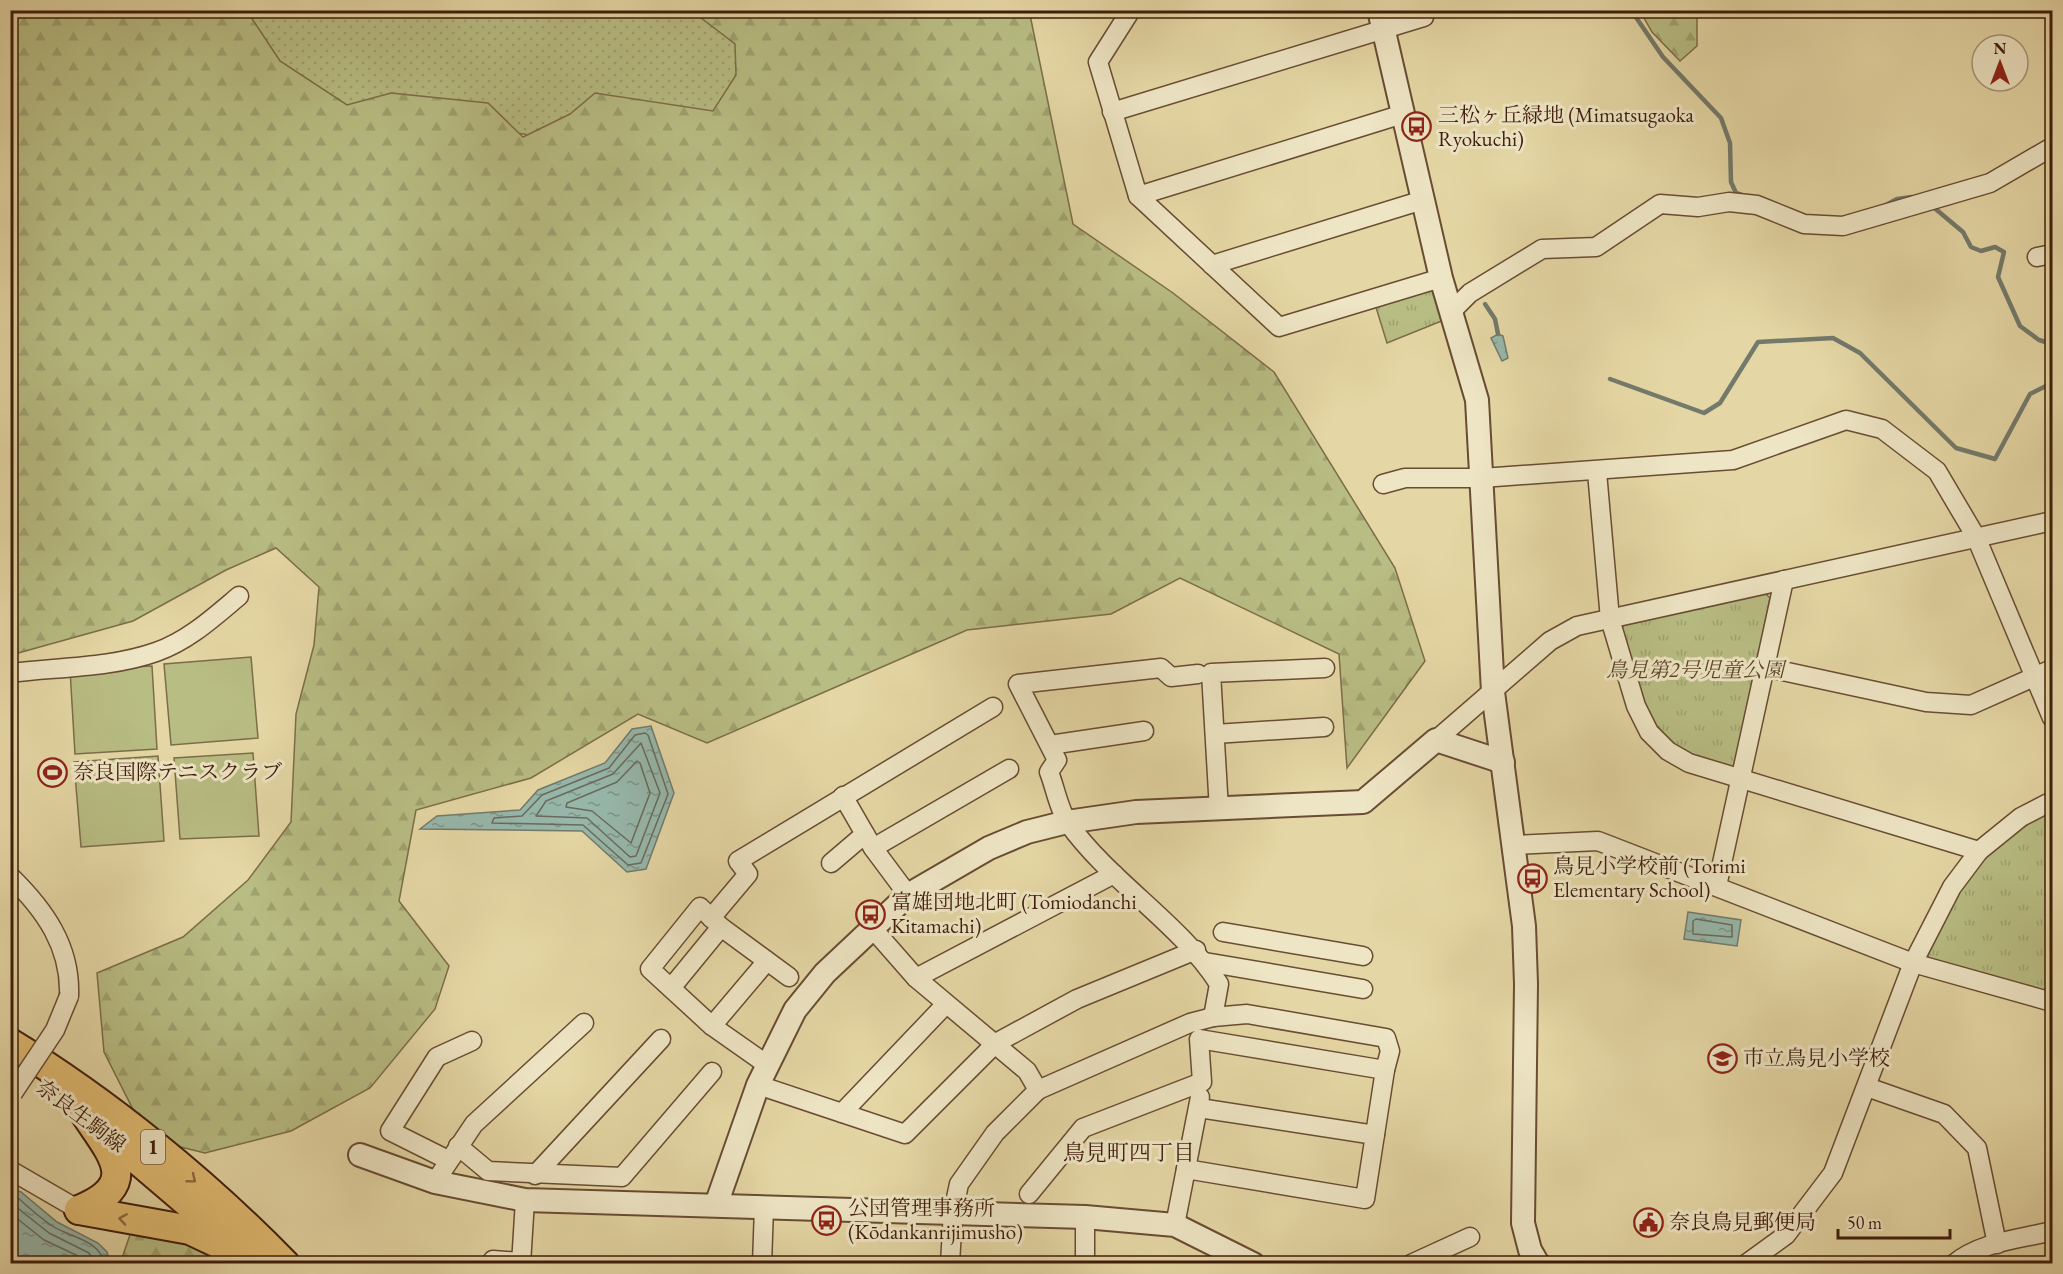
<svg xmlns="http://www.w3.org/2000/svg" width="2063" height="1274" font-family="'EB Garamond','Noto Serif JP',serif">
<defs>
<pattern id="grass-dots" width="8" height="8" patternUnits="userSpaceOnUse" patternTransform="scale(1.5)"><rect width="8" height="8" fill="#b8bd83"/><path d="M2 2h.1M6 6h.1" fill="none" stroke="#9fa270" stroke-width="1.8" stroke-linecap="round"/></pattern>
<pattern id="forest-firs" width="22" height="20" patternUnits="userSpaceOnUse" patternTransform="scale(1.5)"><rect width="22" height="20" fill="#b8bd83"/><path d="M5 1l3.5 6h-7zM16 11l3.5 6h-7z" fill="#9fa270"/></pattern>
<pattern id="park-tufts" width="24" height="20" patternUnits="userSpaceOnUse" patternTransform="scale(1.5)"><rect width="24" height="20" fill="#b8bd83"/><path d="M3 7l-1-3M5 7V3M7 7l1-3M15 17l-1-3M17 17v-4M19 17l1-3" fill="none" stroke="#9fa270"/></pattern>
<pattern id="water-ripples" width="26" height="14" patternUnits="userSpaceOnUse" patternTransform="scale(1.5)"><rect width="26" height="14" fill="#96b8ac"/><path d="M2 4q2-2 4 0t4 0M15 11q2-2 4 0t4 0" fill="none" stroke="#7c958a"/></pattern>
</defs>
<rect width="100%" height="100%" fill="#e5d7a5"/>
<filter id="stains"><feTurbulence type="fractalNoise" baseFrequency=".00333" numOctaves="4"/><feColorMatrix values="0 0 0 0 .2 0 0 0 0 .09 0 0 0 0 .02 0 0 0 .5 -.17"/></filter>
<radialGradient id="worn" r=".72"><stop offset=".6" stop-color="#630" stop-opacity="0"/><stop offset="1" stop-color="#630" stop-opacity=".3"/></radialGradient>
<!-- grass -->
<path fill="url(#grass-dots)" stroke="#7c6d48" stroke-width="1.5" d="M 748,10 L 752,13 L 725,120 L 549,138 L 298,100 L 149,11 Z"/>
<!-- forest -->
<g fill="url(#forest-firs)" stroke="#7c6d48" stroke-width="1.5">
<path d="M 1029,10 L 1073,224 L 1173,293 L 1274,372 L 1395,568 L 1425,661 L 1347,768 L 1339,654 L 1180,578 L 1111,614 L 967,630 L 707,743 L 638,714 L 531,778 L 416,810 L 399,901 L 449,966 L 435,1009 L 370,1088 L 291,1131 L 205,1153 L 148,1139 L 104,1052 L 97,973 L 183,937 L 248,880 L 291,822 L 296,714 L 314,645 L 319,587 L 276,548 L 226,570 L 133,621 L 11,655 L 11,11 L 247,11 L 280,61 L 347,105 L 391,93 L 488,103 L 523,137 L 570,114 L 595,93 L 713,111 L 736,75 L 735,44 L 692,11 Z"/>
<path d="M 1640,11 L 1697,11 L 1697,46 L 1680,61 L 1652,32 Z"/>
<path d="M 132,1229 L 209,1250 L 227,1263 L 120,1264 Z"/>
</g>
<!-- park -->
<g fill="url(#park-tufts)" stroke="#7c6d48" stroke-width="1.5">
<path d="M 1429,289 L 1434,292 L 1444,320 L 1387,343 L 1375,304 Z"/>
<path d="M 1765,593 L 1770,598 L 1736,765 L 1730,768 C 1718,765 1704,763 1694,758 C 1642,731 1636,681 1621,630 L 1624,625 Z"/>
<path d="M 2052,811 L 2052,995 L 1930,960 L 1927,954 C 1934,938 1939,918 1949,903 C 1975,862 2009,832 2052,811 Z"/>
</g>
<!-- garden -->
<g fill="#b8bd83" stroke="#7c6d48" stroke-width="1.5">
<path d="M 251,657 L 258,738 L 171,745 L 164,664 Z"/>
<path d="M 152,666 L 157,749 L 75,754 L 70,670 Z"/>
<path d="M 253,753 L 259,836 L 180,839 L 174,758 Z"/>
<path d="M 158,756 L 164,841 L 81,847 L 74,762 Z"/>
</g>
<!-- water -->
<g fill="url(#water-ripples)" stroke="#737a6c" stroke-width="1.5">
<path d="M 1498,334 L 1503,336 L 1508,358 L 1502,361 L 1491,338 Z"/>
<path d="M 651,726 L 674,793 L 646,869 L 627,872 L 582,831 L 420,829 L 437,816 L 520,810 L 538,790 L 605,763 L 632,729 Z"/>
<path d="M 1688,912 L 1741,920 L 1737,946 L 1684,939 Z"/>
<path d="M 11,1189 L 21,1192 L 57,1222 L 98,1243 L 107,1252 L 110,1263 L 11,1263 Z"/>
</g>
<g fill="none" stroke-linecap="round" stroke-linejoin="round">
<!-- shore -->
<g stroke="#6a6a5c" stroke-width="1.5">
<path d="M 645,733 L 648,735 L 668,794 L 641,863 L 628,865 L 583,825 L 492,823 L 494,818 L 522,816 L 542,795 L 609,768 L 635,735 Z"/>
<path d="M 641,743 L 660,793 L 636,856 L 630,857 L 587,818 L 536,816 L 546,801 L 613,774 Z"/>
<path d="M 637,761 L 640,763 L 650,793 L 631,843 L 592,811 L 566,807 L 567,803 L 617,782 Z"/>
<path d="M 1696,919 L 1732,925 L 1732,937 L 1693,934 L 1693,921 Z"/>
<path d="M 10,1195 L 17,1197 C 28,1207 39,1217 51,1225 C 67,1237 101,1239 104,1264"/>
<path d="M 10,1202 L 49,1233 L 89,1253 L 96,1264"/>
<path d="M 10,1213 L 44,1240 L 76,1255 L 87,1264"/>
</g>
<!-- stream -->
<g stroke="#737a6c" stroke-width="4.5">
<path d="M 1631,10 L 1663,57 L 1721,118 L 1730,143 L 1731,182 L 1736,193 L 1742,195"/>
<path d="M 1886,205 L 1897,199 L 1912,197"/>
<path d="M 1932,206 L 1963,232 L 1971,247 L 1981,251 L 1995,247 L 2004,252 L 1998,277 L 2020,326 L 2039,340 L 2052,344"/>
<path d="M 1485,304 L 1495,319 L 1498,334"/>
<path d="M 1610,379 L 1704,413 L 1720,403 L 1758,342 L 1833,338 L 1860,353 L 1956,448 L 1995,459 L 2030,394 L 2052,383"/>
</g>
<defs>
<g id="minor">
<path d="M 1131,10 L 1098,62 L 1138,196 L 1279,327 L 1441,278"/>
<path d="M 1112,112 L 1424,17 L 1423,10"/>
<path d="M 1138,196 L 1403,114"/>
<path d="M 2037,257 L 2052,254"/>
<path d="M 1212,265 L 1423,200"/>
<path d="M 1451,312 L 1470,293 L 1542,249 L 1596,247 L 1660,204 L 1698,207 L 1729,202 L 1757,205 L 1804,224 L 1843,226 L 1990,183 L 2052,147"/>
<path d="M 1597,472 L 1610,619 L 1636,706 L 1649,732 L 1668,751 L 1689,763 L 1979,851"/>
<path d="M 1383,484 L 1405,478 L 1482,478 L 1733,460 L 1846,420 L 1882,429 L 1937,471 L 1976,537 L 2052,718"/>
<path d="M 1764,667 L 1926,702 L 1971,705 L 2052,669"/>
<path d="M 10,673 C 58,667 111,668 156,652 C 188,641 214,617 239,596"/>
<path d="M 1198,674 L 1171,677 L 1161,668 L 1018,684 L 1057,760 L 1049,772 C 1055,787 1059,810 1068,823 C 1111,883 1179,922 1219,984 L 1213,1017"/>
<path d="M 1215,734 L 1324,727"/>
<path d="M 1436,740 L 1550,641 L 1577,626 L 2052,521"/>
<path d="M 1050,745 L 1144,731"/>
<path d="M 843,796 L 873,848 L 908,895"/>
<path d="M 1219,810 L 1211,673 L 1325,668"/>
<path d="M 1515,845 L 1598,841 L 1913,963 L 2052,1002"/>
<path d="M 873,848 L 1009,769"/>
<path d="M 831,863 L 865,834"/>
<path d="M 10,876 C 45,910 71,947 69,996"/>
<path d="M 1717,886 L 1784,580"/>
<path d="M 711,918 L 748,874 L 738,861 L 993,707"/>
<path d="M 873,929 L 916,978 L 1027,1071 L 1038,1090"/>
<path d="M 1223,932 L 1363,956"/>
<path d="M 1205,962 L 1363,989"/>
<path d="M 916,978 L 1114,874"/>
<path d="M 671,988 L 721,927"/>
<path d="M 712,1026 L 767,961"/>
<path d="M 766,1064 L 712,1026 L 650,969 L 700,907 L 721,927 L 789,977"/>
<path d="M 758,1085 L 905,1134 L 996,1043 L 1077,999 L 1196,950"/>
<path d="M 1867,1087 L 1944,1114 L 1977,1148 L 1997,1244"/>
<path d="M 1199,1108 L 1375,1135"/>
<path d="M 842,1113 L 946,1004"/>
<path d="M 458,1146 L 488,1171 L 622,1177 L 712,1072"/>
<path d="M 448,1160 L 390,1131 L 437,1057 L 472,1041"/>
<path d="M 1186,1169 L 1365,1199 L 1385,1070"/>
<path d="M 10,1170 L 79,1210"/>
<path d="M 535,1175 L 661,1039"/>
<path d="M 435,1182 L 474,1124 L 584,1023"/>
<path d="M 1085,1217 L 1085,1264"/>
<path d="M 1175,1225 L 1200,1097"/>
<path d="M 490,1264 L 493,1260 L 521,1262"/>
<path d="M 521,1264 L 525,1200"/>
<path d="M 762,1264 L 764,1207"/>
<path d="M 950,1264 L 953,1212 L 959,1184 L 995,1133 L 1038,1090 L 1190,1023 L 1213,1017 L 1247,1014 L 1386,1038 L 1390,1051 L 1385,1070 L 1199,1039 L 1202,1082 L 1083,1128 L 1029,1194"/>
<path d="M 1411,1264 L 1470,1237"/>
<path d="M 1746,1264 L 1786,1235 L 1833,1173 L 1913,963 L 1952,887 L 1979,851 L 2021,817 L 2052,801"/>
<path d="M 1954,1264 C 1979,1242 2021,1239 2052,1231"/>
</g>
<g id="tertiary">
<path d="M 1379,10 L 1441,278 L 1477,400 L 1493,692 L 1524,926 L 1526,984 L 1523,1223 L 1530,1250 L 1538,1264"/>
<path d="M 360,1155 L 435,1182 L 525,1200 L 1085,1217 L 1175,1225 L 1253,1264"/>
<path d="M 716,1205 L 758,1085 L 795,1010 L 825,973 L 908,895 L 989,848 L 1027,832 L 1067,822 L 1136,812 L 1363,802 L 1436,740 L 1503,762"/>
</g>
<g id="primary">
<path d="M 10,1043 C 107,1102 206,1183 285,1264"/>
<path d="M 126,1150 L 255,1260"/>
<path d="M 79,1210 L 190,1230 L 226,1247"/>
<path d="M 79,1210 C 142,1184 112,1155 85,1114"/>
</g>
</defs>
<!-- minor casing -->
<use href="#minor" stroke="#684c33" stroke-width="21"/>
<!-- tertiary casing -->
<use href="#tertiary" stroke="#684c33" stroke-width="26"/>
<!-- primary casing -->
<use href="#primary" stroke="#3f1d0d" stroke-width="32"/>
<!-- minor -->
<use href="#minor" stroke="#eee5c4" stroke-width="18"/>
<!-- tertiary -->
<use href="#tertiary" stroke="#eee5c4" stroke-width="22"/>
<!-- primary -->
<use href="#primary" stroke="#e2bc72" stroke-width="28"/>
<defs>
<path id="minor-bridge" d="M 13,1093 L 55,1030 L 69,996"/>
</defs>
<!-- minor-bridge casing -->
<use href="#minor-bridge" stroke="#684c33" stroke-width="21" stroke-linecap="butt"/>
<!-- minor-bridge -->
<use href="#minor-bridge" stroke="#eee5c4" stroke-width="18"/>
</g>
<!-- one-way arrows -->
<defs><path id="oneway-chevron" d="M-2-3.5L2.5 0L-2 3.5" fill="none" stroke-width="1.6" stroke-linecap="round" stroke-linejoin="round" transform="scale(1.5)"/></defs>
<g stroke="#906c40">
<use href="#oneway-chevron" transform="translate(192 1179) rotate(39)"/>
<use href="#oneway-chevron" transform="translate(123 1219) rotate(-171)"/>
</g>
<!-- icons -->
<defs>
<symbol id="bus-ring" viewBox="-11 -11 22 22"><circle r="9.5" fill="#eee5c4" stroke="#8f2418" stroke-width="1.5"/><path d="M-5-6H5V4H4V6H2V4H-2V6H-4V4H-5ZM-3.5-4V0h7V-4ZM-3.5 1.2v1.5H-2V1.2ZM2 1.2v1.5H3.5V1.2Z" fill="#8f2418"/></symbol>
<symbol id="stadium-ring" viewBox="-11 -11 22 22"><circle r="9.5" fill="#eee5c4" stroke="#8f2418" stroke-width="1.5"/><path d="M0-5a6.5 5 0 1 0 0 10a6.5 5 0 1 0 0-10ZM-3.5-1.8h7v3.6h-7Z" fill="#8f2418"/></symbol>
<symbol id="school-ring" viewBox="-11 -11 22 22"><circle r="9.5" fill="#eee5c4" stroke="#8f2418" stroke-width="1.5"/><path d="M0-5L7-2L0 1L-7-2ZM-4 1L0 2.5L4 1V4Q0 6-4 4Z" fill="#8f2418"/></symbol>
<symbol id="civic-ring" viewBox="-11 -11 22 22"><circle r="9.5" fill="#eee5c4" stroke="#8f2418" stroke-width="1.5"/><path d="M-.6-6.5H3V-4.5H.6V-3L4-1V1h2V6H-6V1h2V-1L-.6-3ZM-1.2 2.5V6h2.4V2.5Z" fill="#8f2418"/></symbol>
</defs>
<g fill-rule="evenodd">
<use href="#bus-ring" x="1400" y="110" width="33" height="33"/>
<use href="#stadium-ring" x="36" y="756" width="33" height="33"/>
<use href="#bus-ring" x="1516" y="862" width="33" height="33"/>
<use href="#bus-ring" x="854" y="898" width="33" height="33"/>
<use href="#school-ring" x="1706" y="1042" width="33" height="33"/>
<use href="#bus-ring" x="810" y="1204" width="33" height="33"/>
<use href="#civic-ring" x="1632" y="1206" width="33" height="33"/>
</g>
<g text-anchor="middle" stroke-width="6" stroke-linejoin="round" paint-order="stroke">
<!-- shield labels -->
<rect fill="#eee5c4" stroke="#745944" stroke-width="1.5" x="141" y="1130" width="24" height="34" rx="4.5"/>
<g font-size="20" font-weight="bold" fill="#3f1d0d">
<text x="153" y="1154">1</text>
</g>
<!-- poi labels -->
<g font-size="21" fill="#3f1d0d" stroke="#eee5c4" text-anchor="start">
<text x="1438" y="122">三松ヶ丘緑地 (Mimatsugaoka<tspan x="1438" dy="24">Ryokuchi)</tspan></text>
<text x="73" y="779">奈良国際テニスクラブ</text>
<text x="1553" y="873">鳥見小学校前 (Torimi<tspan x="1553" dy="24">Elementary School)</tspan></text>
<text x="891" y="909">富雄団地北町 (Tomiodanchi<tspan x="891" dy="24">Kitamachi)</tspan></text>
<text x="1743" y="1065">市立鳥見小学校</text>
<text x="848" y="1215">公団管理事務所<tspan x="848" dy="24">(Kōdankanrijimusho)</tspan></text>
<text x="1669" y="1229">奈良鳥見郵便局</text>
</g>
<!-- park labels -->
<g font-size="21" font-style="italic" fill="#5d452a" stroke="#eee5c4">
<text x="1695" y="677">鳥見第2号児童公園</text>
</g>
<!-- street labels -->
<g font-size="21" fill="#3f1d0d" stroke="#eee5c4">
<text transform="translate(81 1116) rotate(37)" y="7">奈良生駒線</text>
</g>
<!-- neighbourhood labels -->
<g font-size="22" fill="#3f1d0d" stroke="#eee5c4">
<text x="1129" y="1160">鳥見町四丁目</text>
</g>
</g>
<!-- margin -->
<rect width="2063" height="1274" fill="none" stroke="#e5d7a5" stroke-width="36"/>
<rect x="12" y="12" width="2039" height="1250" fill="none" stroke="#3f1d0d" stroke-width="3"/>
<rect x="18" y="18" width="2027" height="1238" fill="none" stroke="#3f1d0d" stroke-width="1.5"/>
<!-- north arrow -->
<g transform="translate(2000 63)"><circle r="28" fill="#eee5c4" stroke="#a8957b" stroke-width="1.5"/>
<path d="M0-4.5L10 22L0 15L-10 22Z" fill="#8f2418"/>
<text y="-9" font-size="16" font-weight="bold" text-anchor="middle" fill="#3f1d0d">N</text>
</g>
<!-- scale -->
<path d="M1838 1229v9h112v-9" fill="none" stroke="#3f1d0d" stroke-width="3"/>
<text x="1847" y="1229" font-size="18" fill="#3f1d0d" stroke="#eee5c4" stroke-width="4.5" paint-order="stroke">50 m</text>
<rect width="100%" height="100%" filter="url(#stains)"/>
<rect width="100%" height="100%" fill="url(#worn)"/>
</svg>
